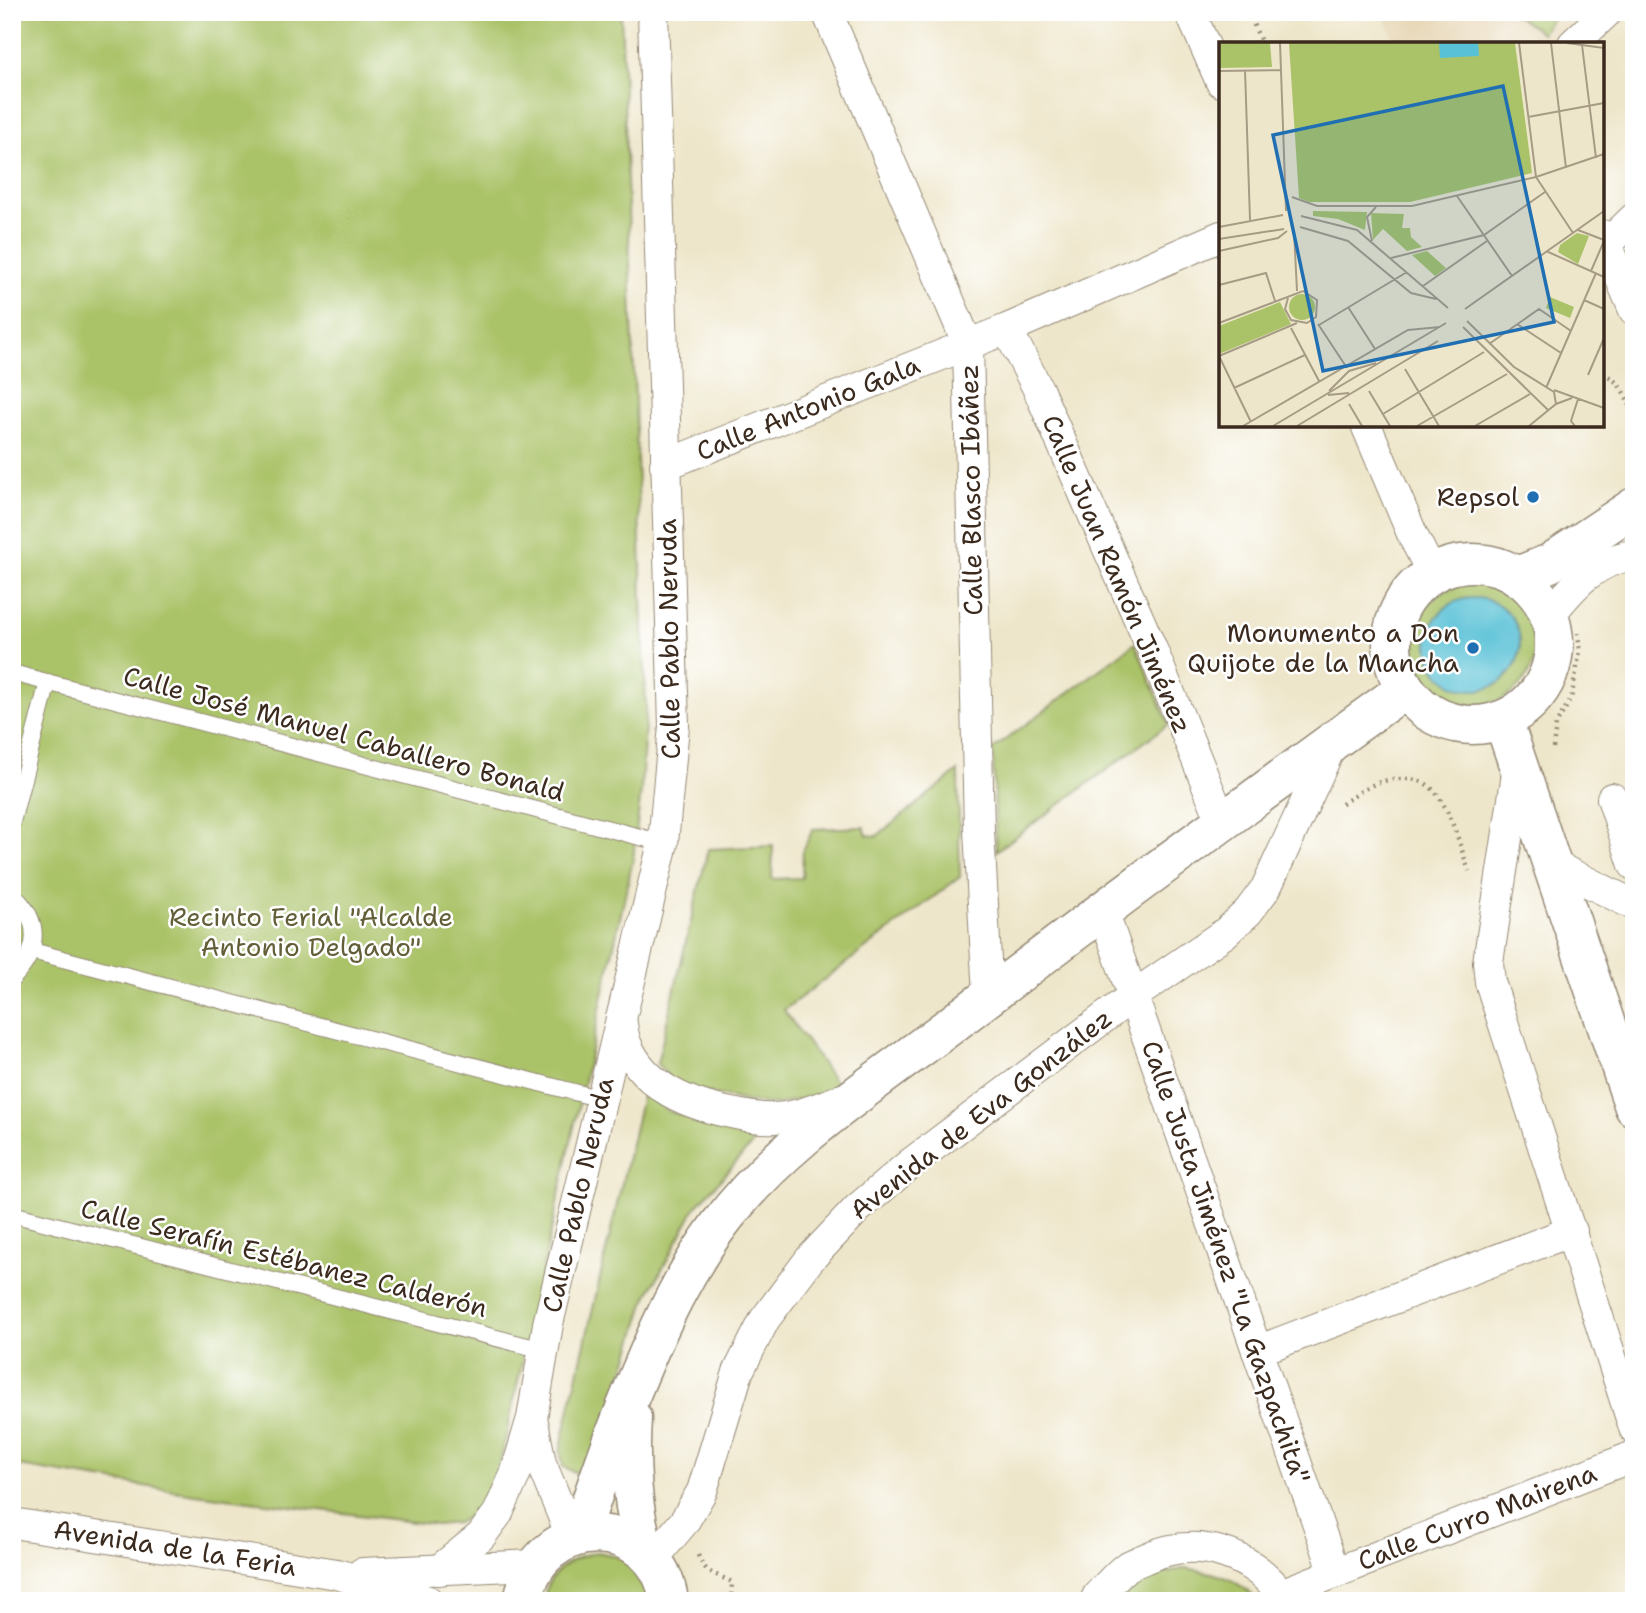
<svg xmlns="http://www.w3.org/2000/svg" width="1646" height="1613" font-family="'Shantell Sans',sans-serif">
<rect width="100%" height="100%" fill="#fff"/>
<filter id="ink" filterUnits="userSpaceOnUse"><feTurbulence type="fractalNoise" baseFrequency=".0143" numOctaves="2"/><feDisplacementMap in="SourceGraphic" scale="14" xChannelSelector="R" yChannelSelector="G"/><feConvolveMatrix kernelMatrix="1 2 1 2 8 2 1 2 1" color-interpolation-filters="sRGB"/></filter>
<filter id="wash" filterUnits="userSpaceOnUse"><feTurbulence type="fractalNoise" baseFrequency=".00686" numOctaves="4" result="noise"/><feDisplacementMap in="SourceGraphic" scale="28" xChannelSelector="R" yChannelSelector="G"/><feGaussianBlur stdDeviation="1.57" result="paint"/><feColorMatrix in="noise" values="0 0 0 0 0 0 0 0 0 0 0 0 0 0 0 0 0 1.4 0 .05"/><feComposite in="paint" operator="in"/></filter>
<g filter="url(#wash)">
<rect width="100%" height="100%" fill="#eee6ca"/>
<!-- built -->
<path fill="#e8d9ba" d="M 1382,12 L 1591,12 L 1558,44 L 1396,44 Z"/>
<!-- green -->
<g fill="#aac268" stroke="#727643" stroke-width="2">
<path d="M 12,12 L 621,12 L 646,708 L 641,791 L 633,859 L 500,1463 L 477,1509 L 458,1523 L 436,1525 L 188,1493 L 12,1465 Z"/>
<path d="M 1511,12 L 1556,12 L 1542,33 Z"/>
<circle cx="1475" cy="644" r="61"/>
<path d="M 1135,643 L 1169,724 L 996,851 L 993,749 Z"/>
<path d="M 958,771 L 960,877 L 784,1010 L 840,1089 L 776,1105 L 750,1102 L 676,1085 L 657,1064 L 708,849 L 773,846 L 772,879 L 802,878 L 803,850 L 813,829 L 864,827 L 867,835 L 877,836 Z"/>
<path d="M 643,1092 L 668,1111 L 729,1130 L 764,1131 L 695,1208 L 647,1297 L 596,1460 L 584,1476 L 563,1467 L 560,1451 Z"/>
<path d="M 598,1552 C 632,1558 640,1570 651,1601 L 544,1601 C 547,1571 571,1557 598,1552 Z"/>
<path d="M 1186,1568 C 1217,1573 1236,1577 1258,1601 L 1121,1601 C 1138,1580 1161,1574 1186,1568 Z"/>
</g>
<!-- water -->
<circle fill="#59c1d6" stroke="#4a767a" stroke-width="2" cx="1474" cy="644" r="46"/>
</g>
<g filter="url(#ink)">
<g fill="none" stroke-linecap="round" stroke-linejoin="round">
<defs>
<g id="lane">
<path d="M 12,673 L 663,843"/>
<path d="M 12,822 L 48,682"/>
<path d="M 12,894 C 42,921 40,951 12,979"/>
<path d="M 32,951 L 601,1099"/>
<path d="M 12,1214 L 543,1350"/>
</g>
<g id="street">
<path d="M 827,12 L 968,345 L 979,830 L 988,997"/>
<path d="M 1190,12 L 1221,82"/>
<path d="M 1573,44 L 1607,12"/>
<path d="M 1602,235 L 1634,310"/>
<path d="M 1606,245 L 1634,218"/>
<path d="M 1007,329 L 1038,389 L 1152,649 L 1222,822"/>
<path d="M 1366,425 L 1413,536 L 1432,573"/>
<path d="M 665,465 L 1007,329 L 1221,236"/>
<path d="M 1550,615 C 1572,587 1595,560 1634,555"/>
<path d="M 1518,767 L 1488,962 L 1490,982 L 1634,1428"/>
<path d="M 1612,798 L 1634,865"/>
<path d="M 1551,864 L 1634,905"/>
<path d="M 1103,911 L 1335,1573"/>
<path d="M 621,1018 C 623,1027 623,1037 627,1045 C 645,1088 689,1105 731,1113 C 745,1116 761,1119 774,1118 C 798,1117 821,1107 842,1099"/>
<path d="M 1257,1351 L 1572,1231"/>
<path d="M 533,1422 L 541,1463 L 572,1538"/>
<path d="M 12,1523 L 337,1574 L 428,1601"/>
<path d="M 652,1560 L 684,1522 L 702,1491 L 738,1372 L 765,1319 L 810,1259 L 857,1209 L 911,1163 L 1133,996 L 1225,933 L 1248,912 L 1266,888 L 1334,740"/>
<path d="M 439,1570 L 481,1536 L 498,1513 L 515,1475 L 532,1418 L 548,1324 L 663,843 L 674,726 L 653,12"/>
<path d="M 362,1573 L 535,1565"/>
<path d="M 1281,1594 L 1634,1456"/>
<path d="M 1095,1601 L 1098,1595 C 1107,1586 1115,1576 1125,1568 C 1131,1564 1138,1562 1144,1559 C 1197,1534 1254,1553 1286,1601"/>
</g>
<g id="secondary">
<circle cx="1473" cy="644" r="81"/>
<path d="M 1517,576 L 1550,563 L 1634,507"/>
<path d="M 1503,720 L 1634,1107"/>
<path d="M 632,1418 C 629,1467 632,1506 645,1553"/>
<path d="M 580,1535 C 597,1481 616,1428 639,1375 C 661,1322 685,1271 719,1225 C 782,1141 877,1082 959,1019 C 1106,907 1255,797 1405,689"/>
<path d="M 523,1601 C 537,1512 657,1512 669,1601"/>
</g>
</defs>
<!-- lane casing -->
<use href="#lane" stroke="#948874" stroke-width="18"/>
<!-- street casing -->
<use href="#street" stroke="#948874" stroke-width="32"/>
<!-- secondary casing -->
<use href="#secondary" stroke="#948874" stroke-width="41"/>
<!-- path -->
<g stroke="#948874" stroke-width="4.5" stroke-dasharray="2 5" stroke-linecap="butt">
<path d="M 1248,12 L 1262,44"/>
<path d="M 1602,374 C 1621,379 1626,398 1634,414"/>
<path d="M 1553,748 L 1556,724 L 1571,699 L 1580,651 L 1578,633"/>
<path d="M 1342,804 C 1361,791 1376,779 1400,779 C 1410,779 1418,779 1426,784 C 1448,797 1460,847 1469,871"/>
<path d="M 698,1555 C 706,1576 716,1573 732,1582 L 731,1601"/>
</g>
<!-- lane -->
<use href="#lane" stroke="#fff" stroke-width="16"/>
<!-- street -->
<use href="#street" stroke="#fff" stroke-width="30"/>
<!-- secondary -->
<use href="#secondary" stroke="#fff" stroke-width="38"/>
</g>
</g>
<!-- markers -->
<g fill="#1f6fb2" stroke="#fff" stroke-width="2.5">
<circle cx="1533" cy="497" r="7"/>
<circle cx="1473" cy="648" r="7"/>
</g>
<g text-anchor="middle" stroke-width="5" stroke-linejoin="round" paint-order="stroke">
<!-- street labels -->
<g font-size="26" fill="#3b2a1e" stroke="#fff">
<text transform="translate(808 408) rotate(-22)" y="9">Calle Antonio Gala</text>
<text transform="translate(971 490) rotate(-91)" y="9">Calle Blasco Ibáñez</text>
<text transform="translate(1117 574) rotate(67)" y="9">Calle Juan Ramón Jiménez</text>
<text transform="translate(669 639) rotate(-91)" y="9">Calle Pablo Neruda</text>
<text transform="translate(344 734) rotate(15)" y="9">Calle José Manuel Caballero Bonald</text>
<text transform="translate(981 1114) rotate(-38)" y="9">Avenida de Eva González</text>
<text transform="translate(578 1195) rotate(-77)" y="9">Calle Pablo Neruda</text>
<text transform="translate(284 1258) rotate(14)" y="9">Calle Serafín Estébanez Calderón</text>
<text transform="translate(1226 1262) rotate(71)" y="9">Calle Justa Jiménez "La Gazpachita"</text>
<text transform="translate(1477 1517) rotate(-21)" y="9">Calle Curro Mairena</text>
<text transform="translate(175 1548) rotate(9)" y="9">Avenida de la Feria</text>
</g>
<!-- poi labels -->
<g font-size="26" fill="#3b2a1e" stroke="#fff" text-anchor="end">
<text x="1519" y="506">Repsol</text>
<text x="1459" y="642">Monumento a Don<tspan x="1459" dy="30">Quijote de la Mancha</tspan></text>
</g>
<!-- park labels -->
<g font-size="26" fill="#625f38" stroke="#fff">
<text x="311" y="926">Recinto Ferial "Alcalde<tspan x="311" dy="30">Antonio Delgado"</tspan></text>
</g>
</g>
<!-- overview -->
<g transform="translate(1219 42)">
<rect width="385" height="385" fill="#eee6ca"/>
<path d="M 0,1 L 51,1 L 53,25 L 0,26 ZM 70,1 L 296,1 L 313,131 L 191,160 L 90,160 L 80,156 ZM 94,169 L 148,170 L 146,188 L 119,177 L 94,174 ZM 152,171 L 185,172 L 183,186 L 191,186 L 192,195 L 203,205 L 188,209 L 164,187 L 154,198 ZM 358,191 L 370,194 L 359,222 L 339,210 L 341,203 ZM 208,209 L 227,226 L 216,234 L 193,213 ZM70 265a13 13 0 1 1 26 0a13 13 0 1 1-26 0ZM 331,255 L 355,265 L 351,276 L 327,266 ZM 61,260 L 72,282 L 0,312 L 0,284 Z" fill="#aac268"/>
<path d="M 220,1 L 259,1 L 260,14 L 221,16 Z" fill="#59c1d6"/>
<path fill="none" stroke="#a69b85" stroke-width="2" d="M 61,1 L 67,169M 300,1 L 317,135 L 354,191M 332,1 L 347,126M 348,1 L 385,6M 363,3 L 377,116M 26,28 L 31,178M 0,29 L 62,28M 309,75 L 385,61M 238,154 L 293,234M 73,155 L 98,164 L 193,164 L 317,135 L 385,112M 82,174 L 138,188 L 229,266M 0,185 L 64,173M 81,185 L 129,199 L 192,251 L 217,257M 359,188 L 385,198M 75,189 L 78,249M 0,197 L 65,187M 153,199 L 148,175 L 157,165M 0,209 L 59,196 L 68,189M 327,209 L 385,235M 172,216 L 265,193 L 326,150M 372,229 L 385,199M 0,243 L 47,231 L 56,259M 204,244 L 268,199M 365,258 L 385,267M 129,265 L 156,307M 246,267 L 385,169M 248,279 L 295,325 L 335,350 L 337,362M 0,281 L 84,249 L 98,258 L 97,275 L 88,281 L 72,278 L 66,267 L 69,256M 99,282 L 128,326M 298,282 L 342,311M 100,283 L 188,230M 244,285 L 329,368M 72,286 L 100,339M 270,302 L 320,267 L 352,289M 0,314 L 78,281M 0,314 L 32,380M 186,327 L 220,384M 369,333 L 385,296M 15,346 L 86,313M 327,346 L 377,231M 335,348 L 385,366M 110,349 L 130,329 L 157,321M 150,349 L 171,384M 109,353 L 130,351M 130,362 L 143,384M 164,372 L 265,310M 24,384 L 189,288 L 221,285M 54,384 L 227,281M 78,384 L 219,299M 198,384 L 288,332M 256,384 L 311,352M 310,384 L 337,362 L 353,356M 356,384 L 352,379 L 359,357"/>
<path fill="#1f6fb2" fill-opacity="0.15" stroke="#1f6fb2" stroke-width="3.5" d="M 284,44 L 335,280 L 104,329 L 54,93 Z"/>
<rect width="385" height="385" fill="none" stroke="#3b2a1e" stroke-width="3.5"/>
</g>
<!-- margin -->
<rect width="1646" height="1613" fill="none" stroke="#fff" stroke-width="42"/>
</svg>
